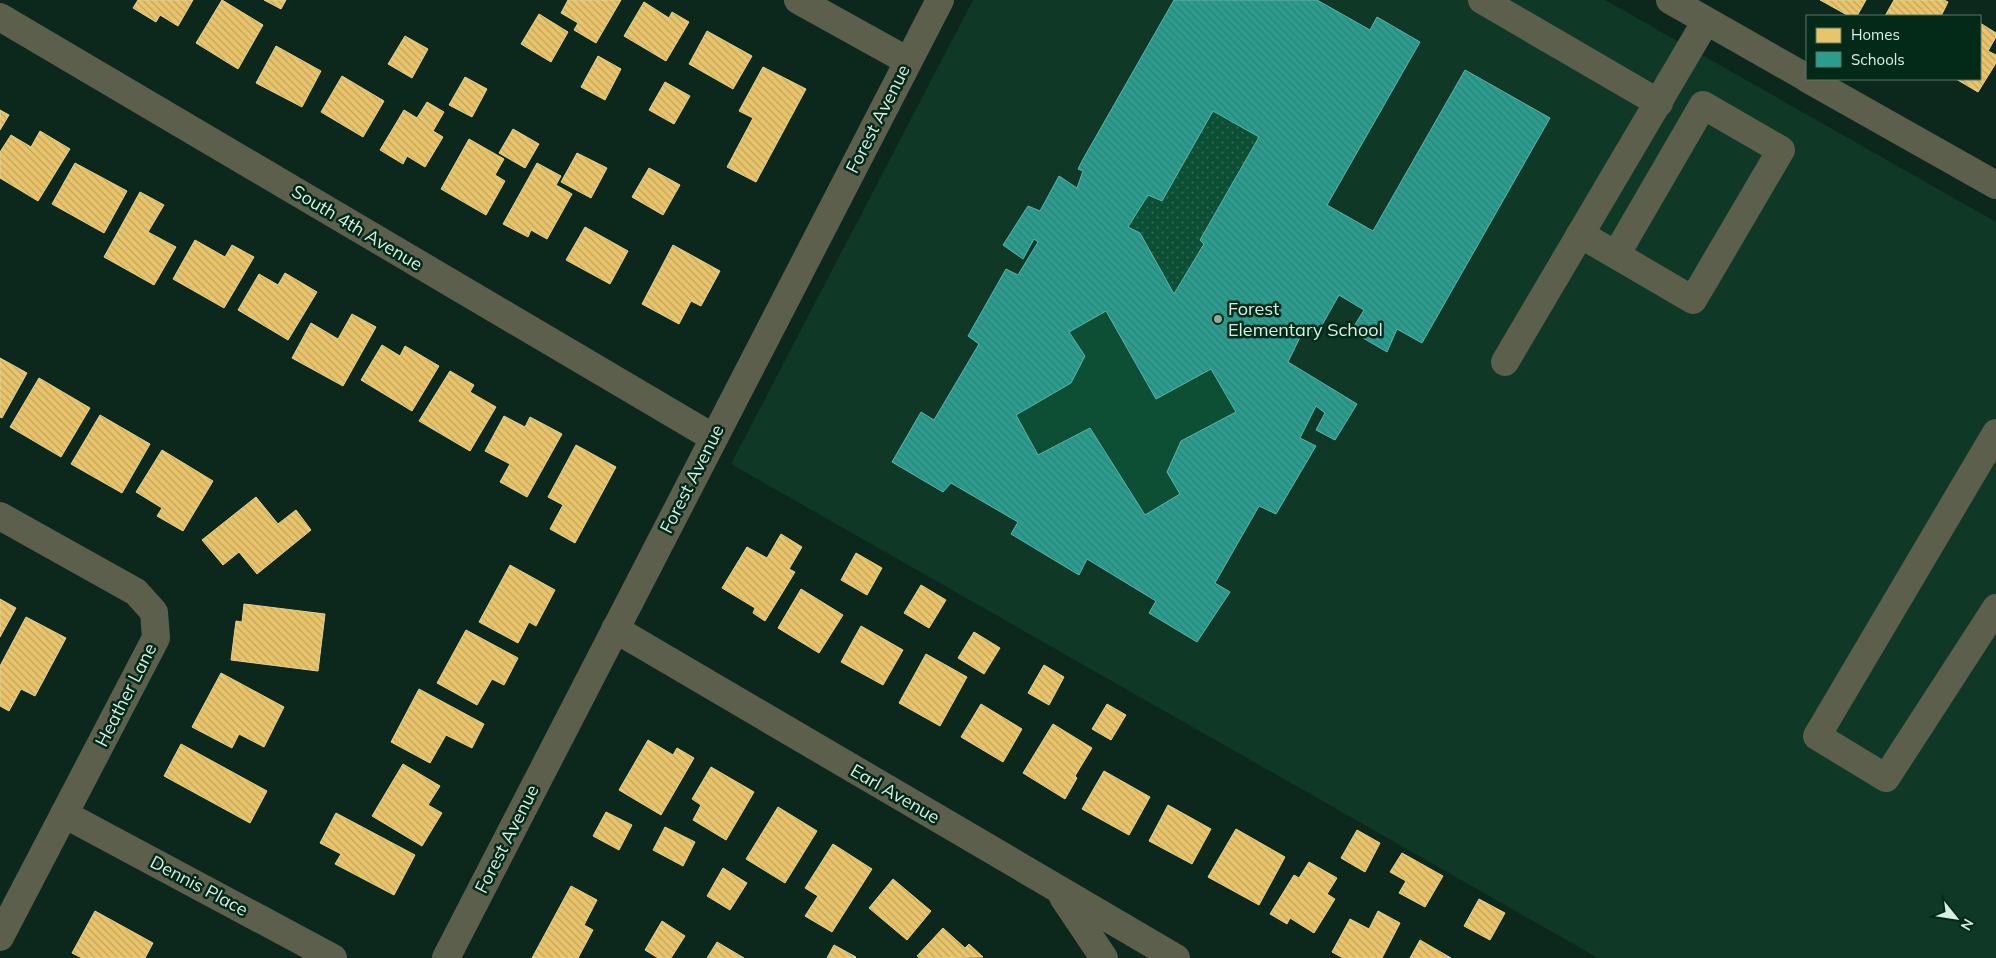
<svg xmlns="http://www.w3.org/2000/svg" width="1996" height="958" font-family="Mulish,sans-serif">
<defs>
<pattern id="grass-dots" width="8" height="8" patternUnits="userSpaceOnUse" patternTransform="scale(1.25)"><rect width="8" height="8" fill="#0d4f35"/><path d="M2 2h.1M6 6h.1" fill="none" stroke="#306952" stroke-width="1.8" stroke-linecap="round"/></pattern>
<pattern id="homes-back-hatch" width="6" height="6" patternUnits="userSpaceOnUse" patternTransform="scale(1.25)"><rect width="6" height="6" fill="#e9c46a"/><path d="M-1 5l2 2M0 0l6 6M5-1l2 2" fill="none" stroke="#bfa560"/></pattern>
<pattern id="schools-back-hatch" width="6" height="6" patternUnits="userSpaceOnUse" patternTransform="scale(1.25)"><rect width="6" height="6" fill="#2a9d8f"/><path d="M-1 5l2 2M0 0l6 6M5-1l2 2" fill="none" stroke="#327f75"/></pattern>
</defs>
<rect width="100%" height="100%" fill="#0c281d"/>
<!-- built -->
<path fill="#0f3827" d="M 973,0 L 1605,0 L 1996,222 L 1996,958 L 1598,958 L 731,464 Z"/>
<!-- grass -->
<path fill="url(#grass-dots)" d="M 1213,111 L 1259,137 L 1200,240 L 1204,244 L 1174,294 L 1140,233 L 1128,227 L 1148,195 L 1162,201 Z"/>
<!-- park -->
<path fill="#0d4f35" d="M 1106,311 L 1156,399 L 1211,369 L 1236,412 L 1181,441 L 1167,472 L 1180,494 L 1145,515 L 1090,428 L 1038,455 L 1016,415 L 1071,383 L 1085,356 L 1069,332 Z"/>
<!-- homes -->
<g fill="url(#homes-back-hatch)" stroke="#e4d18e">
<path d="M 138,0 L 193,0 L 178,26 L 160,15 L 156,22 L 133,8 Z"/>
<path d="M 222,0 L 263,25 L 238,69 L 196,43 Z"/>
<path d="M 264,0 L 286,0 L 281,9 Z"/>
<path d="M 568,0 L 621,0 L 596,43 L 574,30 L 578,23 L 561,13 Z"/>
<path d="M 1820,0 L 1866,0 L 1857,16 L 1849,16 Z"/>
<path d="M 1894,0 L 1944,0 L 1948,2 L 1941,16 L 1885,16 Z"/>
<path d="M 644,2 L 669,18 L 672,12 L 689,22 L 666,61 L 624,36 Z"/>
<path d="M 539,14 L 568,32 L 551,62 L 521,44 Z"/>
<path d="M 1980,23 L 1996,33 L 1996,37 L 1988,51 L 1996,55 L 1996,63 L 1978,92 L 1956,79 L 1980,79 Z"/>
<path d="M 707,31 L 752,56 L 733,89 L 689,64 Z"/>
<path d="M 405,36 L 428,49 L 412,78 L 388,64 Z"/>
<path d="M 276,46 L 321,71 L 302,107 L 256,83 Z"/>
<path d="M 598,56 L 621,69 L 605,100 L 581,87 Z"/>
<path d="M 763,67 L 806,89 L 756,182 L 727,167 L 753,118 L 739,111 Z"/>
<path d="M 342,76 L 384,101 L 363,137 L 321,112 Z"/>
<path d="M 465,77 L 487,89 L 472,117 L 449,105 Z"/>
<path d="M 665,82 L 690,96 L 674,124 L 649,110 Z"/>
<path d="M 427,102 L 444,112 L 433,131 L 443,137 L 425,167 L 407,156 L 403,164 L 380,150 L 404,110 L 417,118 Z"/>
<path d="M 0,110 L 9,115 L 0,130 Z"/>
<path d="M 513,129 L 539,144 L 525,168 L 499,153 Z"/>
<path d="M 40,131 L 70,149 L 38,201 L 0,178 L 0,152 L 11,135 L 31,147 Z"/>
<path d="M 469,139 L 504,159 L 495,175 L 505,181 L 486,215 L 441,189 Z"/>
<path d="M 577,153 L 607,168 L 591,198 L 561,182 Z"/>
<path d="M 75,163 L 127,191 L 104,233 L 52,204 Z"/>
<path d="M 537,163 L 561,176 L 556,185 L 572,194 L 547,239 L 531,230 L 528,237 L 503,224 Z"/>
<path d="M 649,168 L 680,185 L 663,215 L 632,197 Z"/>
<path d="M 140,192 L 164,205 L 148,232 L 176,247 L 154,285 L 104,257 Z"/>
<path d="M 585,227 L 628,251 L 610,284 L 566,260 Z"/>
<path d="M 195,240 L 225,257 L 232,245 L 254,257 L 224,308 L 173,279 Z"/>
<path d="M 673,245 L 720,271 L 701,306 L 691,301 L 679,324 L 642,304 Z"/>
<path d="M 285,273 L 317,292 L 288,340 L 238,310 L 259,274 L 278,285 Z"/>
<path d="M 352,314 L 376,327 L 343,386 L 292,358 L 311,323 L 338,339 Z"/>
<path d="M 382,345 L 400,356 L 405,346 L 439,366 L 412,411 L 361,380 Z"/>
<path d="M 0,358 L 27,373 L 2,418 L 0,417 Z"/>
<path d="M 450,371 L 474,385 L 470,392 L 496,407 L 470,451 L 419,421 Z"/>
<path d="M 39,378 L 90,408 L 61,457 L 10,427 Z"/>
<path d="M 100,415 L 150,444 L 122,493 L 71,464 Z"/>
<path d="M 504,416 L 525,427 L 530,417 L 562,434 L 527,497 L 500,482 L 510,464 L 485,451 Z"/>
<path d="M 576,445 L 616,467 L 575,543 L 550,529 L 563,505 L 548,497 Z"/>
<path d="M 162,450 L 213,481 L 183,531 L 157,516 L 162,508 L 136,492 Z"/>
<path d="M 256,497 L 278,524 L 296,510 L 311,530 L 257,574 L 239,552 L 223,565 L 202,540 Z"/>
<path d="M 781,534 L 802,547 L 789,569 L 795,572 L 765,621 L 753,613 L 755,608 L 722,588 L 747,547 L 767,558 Z"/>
<path d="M 856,553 L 882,568 L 867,595 L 841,580 Z"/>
<path d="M 510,565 L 555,590 L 536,626 L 529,622 L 518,643 L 479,622 Z"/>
<path d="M 921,585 L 946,600 L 929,628 L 904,613 Z"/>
<path d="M 801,589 L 843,615 L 819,653 L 778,628 Z"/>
<path d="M 0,599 L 16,608 L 0,637 Z"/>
<path d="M 244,604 L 325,614 L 318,671 L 231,660 L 236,621 L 242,622 Z"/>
<path d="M 26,617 L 66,638 L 35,696 L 21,689 L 9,711 L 0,706 L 0,666 Z"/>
<path d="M 861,626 L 903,650 L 883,685 L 841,662 Z"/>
<path d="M 466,630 L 518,658 L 504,685 L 492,679 L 477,705 L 437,683 Z"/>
<path d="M 974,632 L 1000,648 L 984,674 L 958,658 Z"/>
<path d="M 926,654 L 967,677 L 940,726 L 899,703 Z"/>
<path d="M 1044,665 L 1064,677 L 1049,705 L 1028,693 Z"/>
<path d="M 221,673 L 284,707 L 264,747 L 239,734 L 232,748 L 192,727 Z"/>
<path d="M 419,689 L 484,724 L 472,748 L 446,735 L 430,763 L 391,742 Z"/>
<path d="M 981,704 L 1022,729 L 1003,762 L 961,737 Z"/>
<path d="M 1107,704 L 1126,715 L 1111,740 L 1092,729 Z"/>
<path d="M 1053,724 L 1092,748 L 1075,776 L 1077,778 L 1065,799 L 1023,773 Z"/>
<path d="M 648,740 L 673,755 L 677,748 L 694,758 L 661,815 L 619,790 Z"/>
<path d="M 181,744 L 267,791 L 250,823 L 164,776 Z"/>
<path d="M 403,764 L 440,786 L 428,805 L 442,813 L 422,846 L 372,816 Z"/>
<path d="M 711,767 L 754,792 L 726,840 L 693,820 L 701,805 L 692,799 Z"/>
<path d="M 1104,771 L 1150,797 L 1129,835 L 1082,809 Z"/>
<path d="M 1168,805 L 1211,829 L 1192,864 L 1149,841 Z"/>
<path d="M 778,807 L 817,831 L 785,883 L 746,859 Z"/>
<path d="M 606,812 L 632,825 L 619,850 L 593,836 Z"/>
<path d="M 336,813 L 415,855 L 394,895 L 335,864 L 341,854 L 320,843 Z"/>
<path d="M 665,827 L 695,842 L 683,866 L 653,850 Z"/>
<path d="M 1236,829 L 1285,857 L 1259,905 L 1208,877 Z"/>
<path d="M 1357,830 L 1380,843 L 1365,872 L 1341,858 Z"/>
<path d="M 833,844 L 872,869 L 832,932 L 805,916 L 818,896 L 805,888 Z"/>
<path d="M 1402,853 L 1443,876 L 1425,907 L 1399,893 L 1406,881 L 1390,872 Z"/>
<path d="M 1309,862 L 1337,878 L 1327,894 L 1335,899 L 1314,933 L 1290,918 L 1287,924 L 1270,914 L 1294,875 L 1299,878 Z"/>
<path d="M 723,868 L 747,883 L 730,910 L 707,896 Z"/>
<path d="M 893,879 L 931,911 L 907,940 L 869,908 Z"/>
<path d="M 571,886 L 597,900 L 584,925 L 593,930 L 578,958 L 532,958 Z"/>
<path d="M 1479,899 L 1505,913 L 1490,940 L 1464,926 Z"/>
<path d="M 95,911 L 153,943 L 145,958 L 82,958 L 72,953 Z"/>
<path d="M 1378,911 L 1400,923 L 1382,958 L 1343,958 L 1332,952 L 1350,919 L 1369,929 Z"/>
<path d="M 662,921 L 685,936 L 671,958 L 658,958 L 645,950 Z"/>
<path d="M 943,928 L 965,948 L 969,944 L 983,957 L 920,958 L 917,956 Z"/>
<path d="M 1420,940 L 1451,958 L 1410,958 Z"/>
<path d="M 717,942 L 744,958 L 707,958 Z"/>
<path d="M 834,945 L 856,957 L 855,958 L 827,958 Z"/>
</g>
<!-- schools -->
<path fill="url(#schools-back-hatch)" stroke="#5eb6a8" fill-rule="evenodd" d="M 1174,0 L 1317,0 L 1370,30 L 1377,17 L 1420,42 L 1327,205 L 1373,231 L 1465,70 L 1550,118 L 1422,343 L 1397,329 L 1387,352 L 1351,331 L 1364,310 L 1339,295 L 1317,334 L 1305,327 L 1288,362 L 1357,404 L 1335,440 L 1316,430 L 1325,413 L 1316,406 L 1300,438 L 1316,446 L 1276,514 L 1259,506 L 1215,583 L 1230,592 L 1197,642 L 1149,613 L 1156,601 L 1087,559 L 1079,575 L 1011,534 L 1018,522 L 951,483 L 943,492 L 892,462 L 921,412 L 934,420 L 979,344 L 968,336 L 1006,269 L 1018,275 L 1038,242 L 1034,239 L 1023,259 L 1003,245 L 1028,206 L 1040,211 L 1059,176 L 1077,188 L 1083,171 L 1078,169 L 1082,161 ZM 1213,111 L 1259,137 L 1200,240 L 1204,244 L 1174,294 L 1140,233 L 1128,227 L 1148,195 L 1162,201 ZM 1106,311 L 1156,399 L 1211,369 L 1236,412 L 1181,441 L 1167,472 L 1180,494 L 1145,515 L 1090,428 L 1038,455 L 1016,415 L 1071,383 L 1085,356 L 1069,332 Z"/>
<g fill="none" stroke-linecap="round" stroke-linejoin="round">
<!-- minor -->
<g stroke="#5d5f4d" stroke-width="28">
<path d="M 798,0 L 908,61"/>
<path d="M 1482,0 L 1659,103"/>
<path d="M 1670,0 L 1807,78"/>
<path d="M 0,17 L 714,438"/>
<path d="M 1808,79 L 1996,185"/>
<path d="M 1580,234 L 1693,300 L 1781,150 L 1703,105 L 1616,255"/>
<path d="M 1505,362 L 1706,21"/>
<path d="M 1996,433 L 1817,736 L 1886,778 L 1996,608"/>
<path d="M 0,516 L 136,592 L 154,612 L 156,638 L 0,937"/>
<path d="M 615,629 L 1176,958"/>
<path d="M 64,814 L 333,958"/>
<path d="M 1063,897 L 1104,958"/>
<path d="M 446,958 L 940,0"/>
</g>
</g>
<!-- markers -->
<circle fill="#91aa9d" stroke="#032919" stroke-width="2" cx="1218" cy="319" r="5"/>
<g text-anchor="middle" stroke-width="5" stroke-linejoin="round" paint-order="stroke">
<!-- street labels -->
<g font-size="18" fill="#d8f0e2" stroke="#032919">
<text transform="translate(878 119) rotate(-63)" y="6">Forest Avenue</text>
<text transform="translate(357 228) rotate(31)" y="6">South 4th Avenue</text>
<text transform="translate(692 479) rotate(-63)" y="6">Forest Avenue</text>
<text transform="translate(126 695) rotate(-63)" y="6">Heather Lane</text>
<text transform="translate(895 794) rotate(30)" y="6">Earl Avenue</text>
<text transform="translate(507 839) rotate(-63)" y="6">Forest Avenue</text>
<text transform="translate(199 886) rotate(28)" y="6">Dennis Place</text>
</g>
<!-- poi labels -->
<g font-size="18" fill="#d8f0e2" stroke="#032919" text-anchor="start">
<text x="1228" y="315">Forest<tspan x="1228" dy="21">Elementary School</tspan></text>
</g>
</g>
<!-- legend -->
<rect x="1806" y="15" width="175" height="65" fill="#032919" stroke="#587969"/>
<rect x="1816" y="28" width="25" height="15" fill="#e9c46a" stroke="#587969"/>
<text x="1851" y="40" font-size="15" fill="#d8f0e2">Homes</text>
<rect x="1816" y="52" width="25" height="15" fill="#2a9d8f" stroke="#587969"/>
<text x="1851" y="65" font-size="15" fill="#d8f0e2">Schools</text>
<!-- north arrow -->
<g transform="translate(1956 918) rotate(120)" stroke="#032919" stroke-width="4" paint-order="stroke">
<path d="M0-4L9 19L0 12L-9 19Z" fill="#d8f0e2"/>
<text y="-8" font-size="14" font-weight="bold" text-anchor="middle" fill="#d8f0e2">N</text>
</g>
</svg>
